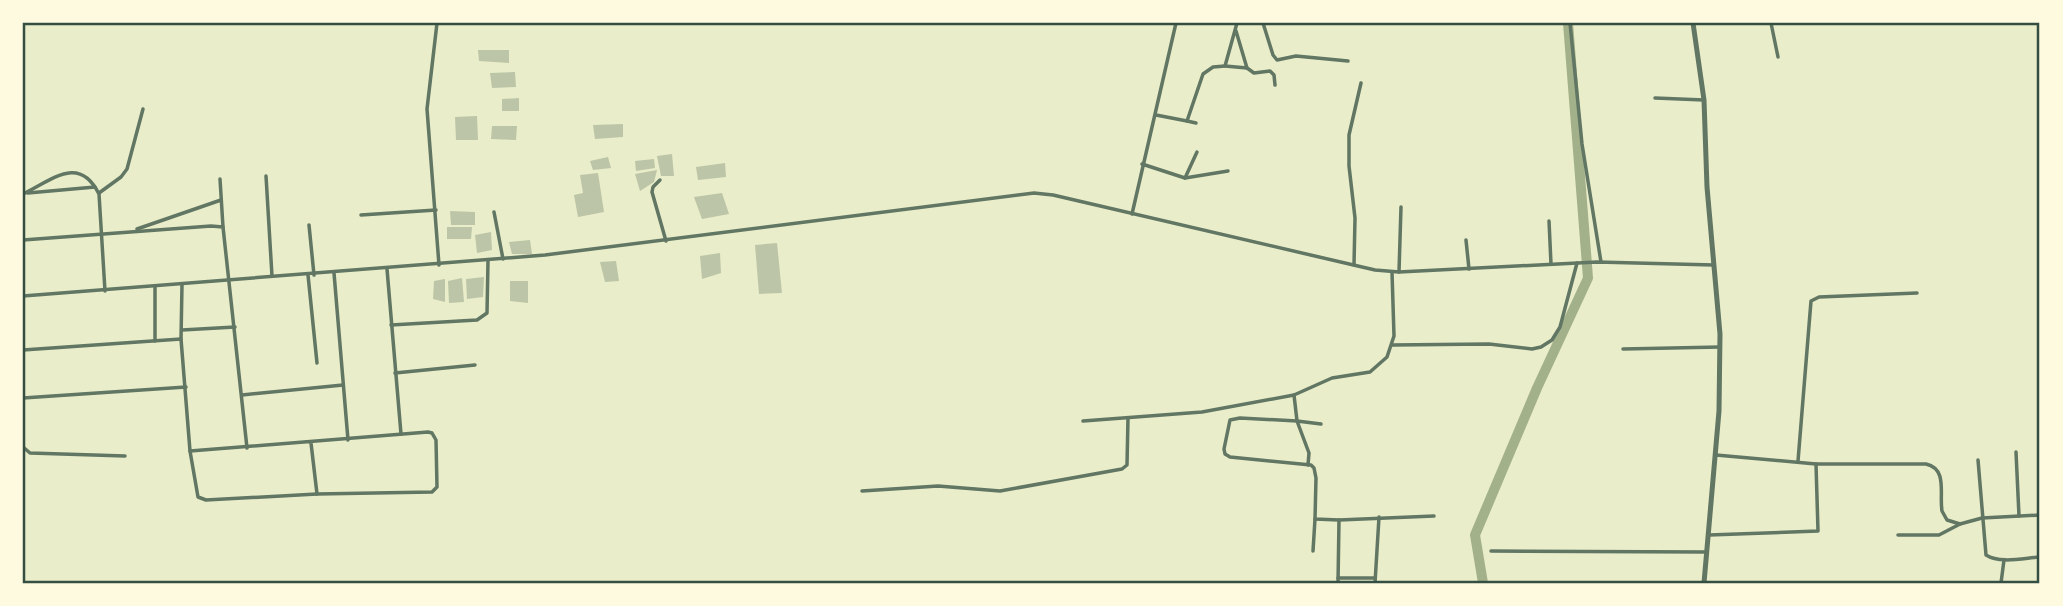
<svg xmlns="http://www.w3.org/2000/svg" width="2063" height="606" font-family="'PT Sans Narrow',sans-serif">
<rect width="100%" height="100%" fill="#e9edc9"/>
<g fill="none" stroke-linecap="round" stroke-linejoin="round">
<!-- canal -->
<path stroke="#a3b18a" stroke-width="10" d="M 1483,583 L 1475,535 L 1537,388 L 1588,278 L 1568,23"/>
</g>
<!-- building -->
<g fill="#bcc5a7">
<path d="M 478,50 L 509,50 L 509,63 L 479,61 Z"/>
<path d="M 515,72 L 516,87 L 492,88 L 490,73 Z"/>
<path d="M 519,98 L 519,111 L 502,111 L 502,99 Z"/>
<path d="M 477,116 L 478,140 L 456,140 L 455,117 Z"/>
<path d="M 623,124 L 623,137 L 595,139 L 593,125 Z"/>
<path d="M 492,126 L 517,126 L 516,140 L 491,139 Z"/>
<path d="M 672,154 L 674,176 L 661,176 L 657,156 Z"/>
<path d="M 608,157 L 611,168 L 593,170 L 590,161 Z"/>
<path d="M 654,159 L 655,168 L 636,171 L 635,161 Z"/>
<path d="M 725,163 L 726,177 L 698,180 L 696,167 Z"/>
<path d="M 657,170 L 654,182 L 640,191 L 635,174 Z"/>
<path d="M 598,173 L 604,212 L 578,217 L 574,195 L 583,193 L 580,175 Z"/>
<path d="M 722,193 L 729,214 L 702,219 L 694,197 Z"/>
<path d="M 450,211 L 475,212 L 475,225 L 451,225 Z"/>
<path d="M 447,227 L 472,227 L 471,239 L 447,239 Z"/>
<path d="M 491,232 L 492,250 L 477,253 L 475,235 Z"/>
<path d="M 530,240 L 532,254 L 512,254 L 509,242 Z"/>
<path d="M 777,243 L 782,293 L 759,294 L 755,245 Z"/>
<path d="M 720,253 L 721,273 L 702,279 L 700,256 Z"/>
<path d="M 616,261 L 619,281 L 605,282 L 600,262 Z"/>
<path d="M 484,277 L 483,297 L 467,299 L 466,279 Z"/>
<path d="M 462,278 L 464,302 L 449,303 L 448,281 Z"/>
<path d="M 445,279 L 445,302 L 433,299 L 434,281 Z"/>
<path d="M 510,281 L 528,281 L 528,303 L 510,301 Z"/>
</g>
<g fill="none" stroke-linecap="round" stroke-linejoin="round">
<!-- minor -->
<g stroke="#617663" stroke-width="3.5">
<path d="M 437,23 L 427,109 L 439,265"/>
<path d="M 1263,23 L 1273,55 L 1277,60 L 1296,56 L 1348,61"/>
<path d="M 1570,23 L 1582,144 L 1601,262"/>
<path d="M 1771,23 L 1778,57"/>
<path d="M 1236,31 L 1247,68 L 1225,66 L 1237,23"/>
<path d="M 1247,68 L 1254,73 L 1270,71 L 1274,75 L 1275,85"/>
<path d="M 1655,98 L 1704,100"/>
<path d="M 1156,115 L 1187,121 L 1203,74 L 1213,67 L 1225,66"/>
<path d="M 1187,121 L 1196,123"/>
<path d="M 1142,164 L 1185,178 L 1228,171"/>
<path d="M 266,176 L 272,276"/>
<path d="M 1185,178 L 1197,152"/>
<path d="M 220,179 L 223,227"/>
<path d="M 660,180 L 653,187 L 652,192 L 666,241"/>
<path d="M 28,193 L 95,187"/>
<path d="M 99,193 L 121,177 L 127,169 L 143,109"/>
<path d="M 23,194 C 52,180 79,154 99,194 L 105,291"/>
<path d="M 494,212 L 503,259"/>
<path d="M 1132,214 L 1176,23"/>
<path d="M 361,215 L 436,210"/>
<path d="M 1549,221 L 1551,264"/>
<path d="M 309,225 L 314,275"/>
<path d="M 137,229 L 221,200"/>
<path d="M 23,240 L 211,226 L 223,227 L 247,448"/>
<path d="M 1466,240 L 1469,269"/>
<path d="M 1354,265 L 1355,218 L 1349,166 L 1349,135 L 1361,83"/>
<path d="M 387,269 L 401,434"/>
<path d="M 1399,272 L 1401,207"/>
<path d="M 334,273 L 348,440"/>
<path d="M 308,275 L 317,363"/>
<path d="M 182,285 L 181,339 L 190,451 L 198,497 L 206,500 L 317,494"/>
<path d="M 23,296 L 545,255 L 1034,193 L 1053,195 L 1375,270 L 1399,272 L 1597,262 L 1714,265"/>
<path d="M 391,325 L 477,320 L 487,313 L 488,261"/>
<path d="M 182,330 L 235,327"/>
<path d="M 155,341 L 155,287"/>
<path d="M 1392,345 L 1489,344 L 1532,349 L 1541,347 L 1552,340 L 1560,327 L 1577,263"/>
<path d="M 1623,349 L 1720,347"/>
<path d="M 23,350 L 181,339"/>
<path d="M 395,373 L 475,365"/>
<path d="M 242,395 L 343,385"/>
<path d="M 23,398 L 186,387"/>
<path d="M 1083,421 L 1202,412 L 1294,395"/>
<path d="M 23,447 L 30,453 L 125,456"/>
<path d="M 190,451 L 428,432 L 432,433 L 436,440 L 437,487 L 432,492 L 317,494 L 311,443"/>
<path d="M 2016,452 L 2019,516"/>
<path d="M 1716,455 L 1816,464 L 1926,464 C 1948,469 1939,494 1942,511 L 1947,520 L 1960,524 L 1982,518 L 2040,515"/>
<path d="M 1978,460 L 1986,555 C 2000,564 2024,558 2040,557"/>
<path d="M 1798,461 L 1811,301 L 1819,297 L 1917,293"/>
<path d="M 1308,465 L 1309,453 L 1297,421 L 1321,424"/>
<path d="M 862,491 L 938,486 L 1000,491 L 1122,469 L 1127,465 L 1128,418"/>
<path d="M 1339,520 L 1434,516"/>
<path d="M 1709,535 L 1818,531 L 1816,464"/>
<path d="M 1898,535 L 1939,535 L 1960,524"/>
<path d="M 1313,551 L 1315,519"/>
<path d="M 1491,551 L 1707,552"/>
<path d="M 1338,578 L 1374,578"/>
<path d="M 1338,583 L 1339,520 L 1315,519 L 1316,478 L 1314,468 L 1311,465 L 1230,457 L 1225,454 L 1224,449 L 1230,420 L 1240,418 L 1297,421 L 1294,395 L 1332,378 L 1370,372 L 1387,357 L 1394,336 L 1392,272"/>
<path d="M 1375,583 L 1379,517"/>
<path d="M 2001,583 L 2004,560"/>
</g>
<!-- tertiary -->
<path stroke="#617663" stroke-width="5" d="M 1693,23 L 1704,100 L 1707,187 L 1720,334 L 1719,411 L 1704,583"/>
</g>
<!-- border -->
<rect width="2063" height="606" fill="none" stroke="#fefae0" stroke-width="49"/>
<rect x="24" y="24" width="2014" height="558" fill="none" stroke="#344e41" stroke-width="2.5"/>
</svg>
